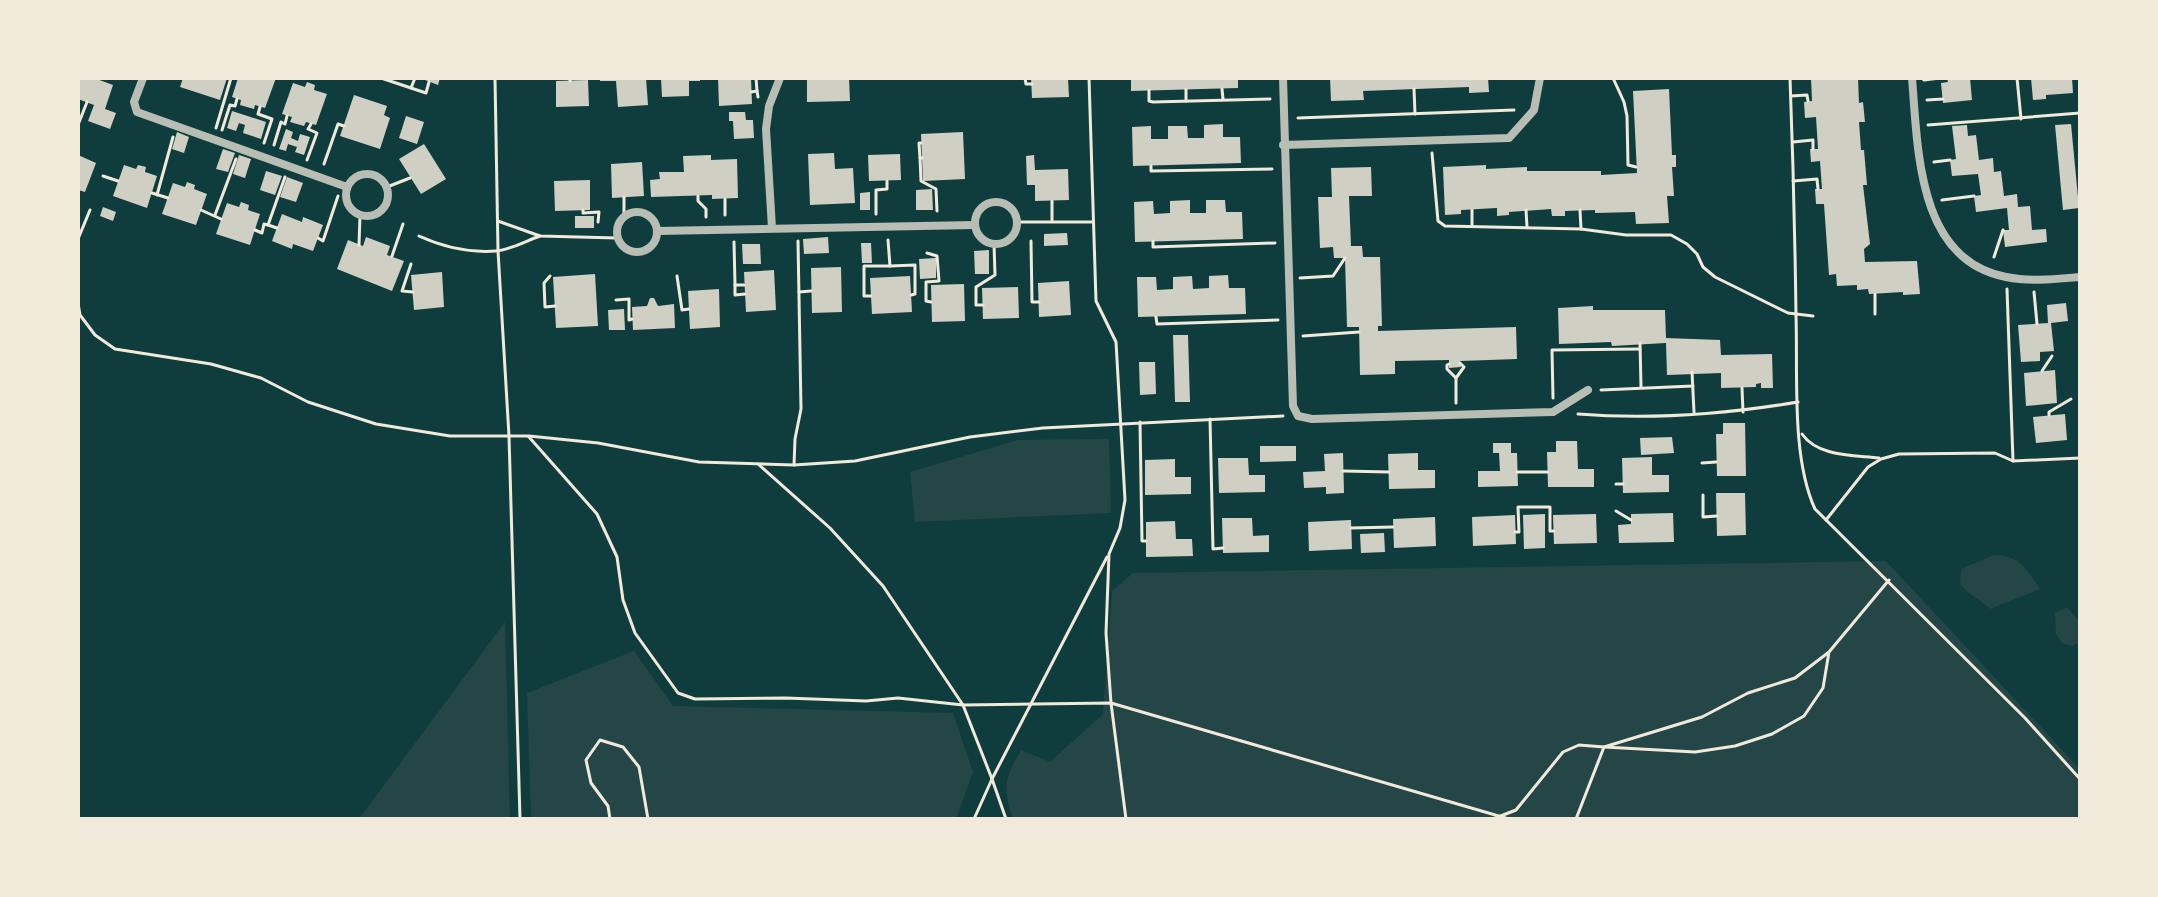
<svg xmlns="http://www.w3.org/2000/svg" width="2158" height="897" font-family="Karla,sans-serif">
<rect width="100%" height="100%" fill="#0f3d3e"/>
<!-- green -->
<g fill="#244646">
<path d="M 1109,439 L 1111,513 L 915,522 L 910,472 L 1018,440 Z"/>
<path d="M 1994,555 C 2021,556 2026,569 2040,589 L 1990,609 C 1980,599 1969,596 1960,584 L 1961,569 Z"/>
<path d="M 1886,561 L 2080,769 L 2080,819 L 1013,819 C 1002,787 1005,779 1021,750 L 1050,762 L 1103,714 L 1112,591 L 1133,573 Z"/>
<path d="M 2067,607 L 2080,623 L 2080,642 L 2072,646 L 2062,643 L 2056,634 L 2055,613 Z"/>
<path d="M 505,622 L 510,819 L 359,819 Z"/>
<path d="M 634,651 L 673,706 L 953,713 L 973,772 L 956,819 L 531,819 L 527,693 Z"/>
</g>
<!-- building -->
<g fill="#cfcfc3">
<path d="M 78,78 L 94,78 L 113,85 L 105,109 L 116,113 L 110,129 L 88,121 L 94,105 L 78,99 Z"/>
<path d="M 183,78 L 227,78 L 220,100 L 180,87 Z"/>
<path d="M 238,78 L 276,78 L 265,108 L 255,105 L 254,109 L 240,105 L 241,100 L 232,97 Z"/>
<path d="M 420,78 L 440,78 L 438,85 Z"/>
<path d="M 600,78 L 646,78 L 648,105 L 618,107 L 616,81 L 600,81 Z"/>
<path d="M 661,78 L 700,78 L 700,81 L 689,81 L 689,96 L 662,97 Z"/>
<path d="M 718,78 L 751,78 L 752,104 L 719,106 Z"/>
<path d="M 807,78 L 849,78 L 850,101 L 807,102 Z"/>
<path d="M 1031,78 L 1068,78 L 1069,97 L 1032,98 Z"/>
<path d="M 1131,78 L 1238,78 L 1238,88 L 1131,91 Z"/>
<path d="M 1330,78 L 1488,78 L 1489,92 L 1469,93 L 1469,87 L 1363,91 L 1364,100 L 1331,101 Z"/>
<path d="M 1811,78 L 1858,78 L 1859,103 L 1863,102 L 1865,122 L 1859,122 L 1861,150 L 1864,150 L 1867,185 L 1863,185 L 1870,244 L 1864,249 L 1865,262 L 1917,261 L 1920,294 L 1903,295 L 1903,292 L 1869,294 L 1868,289 L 1857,290 L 1857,285 L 1837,286 L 1836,274 L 1829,275 L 1824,204 L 1816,204 L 1815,189 L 1822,189 L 1820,161 L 1811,162 L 1810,149 L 1818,149 L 1816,117 L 1805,118 L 1804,102 L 1812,101 Z"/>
<path d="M 1947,78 L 1970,78 L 1972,100 L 1943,103 L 1941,83 L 1948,82 Z"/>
<path d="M 2031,78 L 2072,78 L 2073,93 L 2046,95 L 2046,99 L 2033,100 Z"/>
<path d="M 588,80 L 589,106 L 556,107 L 556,81 Z"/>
<path d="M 307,82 L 315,85 L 314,90 L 327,94 L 316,125 L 306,122 L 304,126 L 290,122 L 292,117 L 282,114 L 293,83 L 305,87 Z"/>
<path d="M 1669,89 L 1672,155 L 1676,155 L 1676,167 L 1672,167 L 1674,196 L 1667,196 L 1669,223 L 1636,224 L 1635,212 L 1595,213 L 1595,210 L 1565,211 L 1565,216 L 1552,216 L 1551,209 L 1509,212 L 1509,215 L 1497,216 L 1497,208 L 1461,210 L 1461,214 L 1445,215 L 1443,167 L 1486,165 L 1486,169 L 1527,167 L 1527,171 L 1601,171 L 1601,175 L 1637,173 L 1633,91 Z"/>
<path d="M 354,95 L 387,106 L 384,115 L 390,118 L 380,149 L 340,136 Z"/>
<path d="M 232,111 L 266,122 L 261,139 L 243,133 L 245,125 L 239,123 L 236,131 L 227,128 Z"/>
<path d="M 729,112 L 745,112 L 746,120 L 753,120 L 754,138 L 734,139 L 733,121 L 729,121 Z"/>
<path d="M 406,116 L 424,122 L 417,144 L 399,138 Z"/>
<path d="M 1223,124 L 1223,137 L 1240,137 L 1241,163 L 1133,166 L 1132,127 L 1151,126 L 1151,139 L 1168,139 L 1168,126 L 1187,126 L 1188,138 L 1204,138 L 1204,125 Z"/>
<path d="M 2071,124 L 2079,208 L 2063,210 L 2055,125 Z"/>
<path d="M 1967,125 L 1968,136 L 1976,135 L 1979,160 L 1993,158 L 1994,172 L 2001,171 L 2004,196 L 2017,194 L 2018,207 L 2030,206 L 2032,230 L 2046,229 L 2047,242 L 2005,247 L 2003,230 L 2009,230 L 2007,208 L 1976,212 L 1974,196 L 1981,195 L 1978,174 L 1952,176 L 1950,160 L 1956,159 L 1952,126 Z"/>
<path d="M 286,129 L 293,132 L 291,138 L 298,141 L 300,134 L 310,137 L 304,155 L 295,152 L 297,147 L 288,144 L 286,151 L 279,149 Z"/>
<path d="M 177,132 L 189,137 L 184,153 L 172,149 Z"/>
<path d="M 963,132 L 965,179 L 923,181 L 921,134 Z"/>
<path d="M 424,144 L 446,179 L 421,194 L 399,159 Z"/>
<path d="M 223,149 L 235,153 L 228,172 L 216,169 Z"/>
<path d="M 834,153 L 835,169 L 853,168 L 855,203 L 810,205 L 808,154 Z"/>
<path d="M 900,154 L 901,180 L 869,181 L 868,155 Z"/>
<path d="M 78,155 L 96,163 L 85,192 L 78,190 Z"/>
<path d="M 239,155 L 251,159 L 245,178 L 233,174 Z"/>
<path d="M 711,155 L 711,160 L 737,159 L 738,198 L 712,199 L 712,195 L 651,197 L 650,180 L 660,179 L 659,172 L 684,172 L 683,156 Z"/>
<path d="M 1034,155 L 1035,170 L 1068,169 L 1069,200 L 1035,201 L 1035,185 L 1027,185 L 1026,156 Z"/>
<path d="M 642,162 L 644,196 L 612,198 L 611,164 Z"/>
<path d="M 124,165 L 136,169 L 138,165 L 146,167 L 145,172 L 157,176 L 147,208 L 113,196 Z"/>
<path d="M 1371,167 L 1372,196 L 1349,196 L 1351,246 L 1362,246 L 1363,257 L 1380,257 L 1382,326 L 1378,326 L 1378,331 L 1516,327 L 1517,359 L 1460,361 L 1461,367 L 1449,368 L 1449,360 L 1395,361 L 1395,374 L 1360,375 L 1359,327 L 1347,327 L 1345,258 L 1334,258 L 1333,247 L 1320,248 L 1318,197 L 1332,197 L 1331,168 Z"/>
<path d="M 266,171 L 282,176 L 275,195 L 260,190 Z"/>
<path d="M 287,177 L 303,183 L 296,202 L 280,197 Z"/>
<path d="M 590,180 L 590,210 L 555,211 L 554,181 Z"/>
<path d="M 187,182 L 195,185 L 194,189 L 207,194 L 196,225 L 162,214 L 173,183 L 185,187 Z"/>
<path d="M 932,189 L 933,210 L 916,210 L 916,190 Z"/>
<path d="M 870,192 L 870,210 L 860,210 L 860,193 Z"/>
<path d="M 1190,200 L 1190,213 L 1206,213 L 1206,200 L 1225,200 L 1226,212 L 1242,212 L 1243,239 L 1135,242 L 1134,202 L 1153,201 L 1154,214 L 1170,213 L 1170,201 Z"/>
<path d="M 241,202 L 249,205 L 248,210 L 260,214 L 250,245 L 216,234 L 227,203 L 239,207 Z"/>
<path d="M 103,207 L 116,212 L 113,221 L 100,216 Z"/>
<path d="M 282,214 L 302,222 L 303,217 L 323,225 L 313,251 L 293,244 L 292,249 L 272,241 Z"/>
<rect x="575" y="216" width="19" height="12"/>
<path d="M 1067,233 L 1068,245 L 1044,246 L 1044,234 Z"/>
<path d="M 366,237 L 390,246 L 387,255 L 404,261 L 392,291 L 337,269 L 348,240 L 363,246 Z"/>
<path d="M 828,237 L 829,253 L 804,254 L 803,239 Z"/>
<path d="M 861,243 L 871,243 L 872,263 L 862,263 Z"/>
<path d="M 742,244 L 760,244 L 761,264 L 743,264 Z"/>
<path d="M 989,250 L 989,274 L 975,274 L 974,251 Z"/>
<path d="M 936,258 L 936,278 L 920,279 L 919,259 Z"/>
<path d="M 841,267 L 842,312 L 812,313 L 811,268 Z"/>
<path d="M 774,270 L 776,310 L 746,312 L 744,272 Z"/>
<path d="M 442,272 L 444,307 L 414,310 L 411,275 Z"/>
<path d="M 595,274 L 598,326 L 556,328 L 553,277 Z"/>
<path d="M 1228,275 L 1229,288 L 1245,288 L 1246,314 L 1138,317 L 1137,277 L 1156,277 L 1157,290 L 1173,289 L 1173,277 L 1192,276 L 1193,289 L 1209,288 L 1209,276 Z"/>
<path d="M 910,276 L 912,312 L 872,314 L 870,278 Z"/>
<path d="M 1069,281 L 1071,315 L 1039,317 L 1038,283 Z"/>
<path d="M 964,284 L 965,321 L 932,322 L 931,285 Z"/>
<path d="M 1018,287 L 1019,318 L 983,319 L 982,288 Z"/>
<path d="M 719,289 L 720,327 L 690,329 L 688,291 Z"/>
<path d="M 650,298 L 654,298 L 658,306 L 674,304 L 675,328 L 633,330 L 632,307 L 647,306 Z"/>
<path d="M 2066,303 L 2068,321 L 2051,323 L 2054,351 L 2040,352 L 2040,361 L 2021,362 L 2018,325 L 2048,323 L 2047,305 Z"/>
<path d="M 1593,306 L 1593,310 L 1665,310 L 1666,338 L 1720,340 L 1721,355 L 1772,354 L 1773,388 L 1761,388 L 1761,383 L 1756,384 L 1756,387 L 1721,388 L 1721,373 L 1667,375 L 1666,343 L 1612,346 L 1611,342 L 1559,344 L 1558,308 Z"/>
<path d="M 624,309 L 625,330 L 609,330 L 608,310 Z"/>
<path d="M 1173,335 L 1188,335 L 1190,402 L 1175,402 Z"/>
<path d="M 1139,362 L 1155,362 L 1156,394 L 1140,395 Z"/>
<path d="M 2055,370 L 2057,403 L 2026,406 L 2024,373 Z"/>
<path d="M 2065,414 L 2067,440 L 2036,443 L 2033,417 Z"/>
<path d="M 1723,423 L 1745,423 L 1746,476 L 1717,476 L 1716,434 L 1723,434 Z"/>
<path d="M 1672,437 L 1674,453 L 1641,455 L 1640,438 Z"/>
<path d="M 1556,441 L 1577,441 L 1578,469 L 1594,469 L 1594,487 L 1548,487 L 1547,452 L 1556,452 Z"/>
<path d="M 1493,443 L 1511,443 L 1511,453 L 1517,453 L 1518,486 L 1478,487 L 1478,471 L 1500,471 L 1499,453 L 1493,453 Z"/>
<path d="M 1260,446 L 1296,446 L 1296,461 L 1260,462 Z"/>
<path d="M 1343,453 L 1344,493 L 1326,494 L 1326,487 L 1304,488 L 1303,472 L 1325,471 L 1324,454 Z"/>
<path d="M 1418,453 L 1418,470 L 1435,470 L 1435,488 L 1389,489 L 1388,454 Z"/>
<path d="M 1652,457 L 1652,475 L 1669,475 L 1669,492 L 1623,493 L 1622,458 Z"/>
<path d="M 1218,458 L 1248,458 L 1249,475 L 1265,475 L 1265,492 L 1219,493 Z"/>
<path d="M 1175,459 L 1175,477 L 1191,477 L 1191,494 L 1145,495 L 1145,460 Z"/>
<path d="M 1716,493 L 1745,493 L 1746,535 L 1717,536 Z"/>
<path d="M 1673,513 L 1674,542 L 1619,543 L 1618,525 L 1631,524 L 1631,514 Z"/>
<path d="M 1545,514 L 1545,548 L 1524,549 L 1523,515 Z"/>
<path d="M 1596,514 L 1597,543 L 1554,544 L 1553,515 Z"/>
<path d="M 1515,515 L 1516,544 L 1473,546 L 1472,517 Z"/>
<path d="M 1435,517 L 1436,546 L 1394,548 L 1393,519 Z"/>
<path d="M 1222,518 L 1252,518 L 1253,536 L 1269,535 L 1269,552 L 1223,553 Z"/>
<path d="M 1351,520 L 1352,549 L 1309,551 L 1308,522 Z"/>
<path d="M 1175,521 L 1176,539 L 1192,539 L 1193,556 L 1146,557 L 1146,522 Z"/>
<path d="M 1384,533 L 1385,552 L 1361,553 L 1360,534 Z"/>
</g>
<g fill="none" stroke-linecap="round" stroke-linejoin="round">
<!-- path -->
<g stroke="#f1e9da" stroke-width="3">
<path d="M 381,78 L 426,93 L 429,82"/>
<path d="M 495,78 L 498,251 L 509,436 L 520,819"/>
<path d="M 570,78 L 570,81"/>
<path d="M 756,78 L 757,91"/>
<path d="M 1025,78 L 1026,84 L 1032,84"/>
<path d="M 1089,78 L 1096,301 L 1116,342 L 1125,500 L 1120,528 L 1109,554 L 1106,633 L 1111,703 L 1126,819"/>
<path d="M 1613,78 L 1624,102 L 1627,116 L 1628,165 L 1636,167"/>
<path d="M 1790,78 C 1793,157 1795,236 1796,316 C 1798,373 1791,457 1815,509 L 2025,718 L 2080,779"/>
<path d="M 2017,78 L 2021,119"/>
<path d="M 1924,80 L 1940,78"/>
<path d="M 411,88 L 415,78"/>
<path d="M 1186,89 L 1186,101"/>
<path d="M 1222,89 L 1223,99"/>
<path d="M 1414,89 L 1415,114"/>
<path d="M 1149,90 L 1149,101 L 1153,102 L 1270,99"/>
<path d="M 751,92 L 757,91 L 758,97"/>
<path d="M 1791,96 L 1807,95 L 1808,101"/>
<path d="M 1927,100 L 1943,99"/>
<path d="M 260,107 L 258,114 L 272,119 L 264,143"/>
<path d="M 1298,118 L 1514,110"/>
<path d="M 78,125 L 87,102"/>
<path d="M 1928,125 L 2080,113"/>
<path d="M 216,128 L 231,78"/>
<path d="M 222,130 L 230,105 L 235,106 L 237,99"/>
<path d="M 1793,142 L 1813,140 L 1813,149"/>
<path d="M 274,145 L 281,122 L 285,124 L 287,116"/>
<path d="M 1432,153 L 1438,221 L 1445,226 L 1581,229 L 1626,235 L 1671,235 L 1687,244 L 1697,254 L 1703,267 L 1715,277 L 1788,313 L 1813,316"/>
<path d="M 920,158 L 919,143 L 921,143"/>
<path d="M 922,158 L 920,158 L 921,181 L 936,189 L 937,211"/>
<path d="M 307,160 L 317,133 L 308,129 L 311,124"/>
<path d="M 1934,162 L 1950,160"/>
<path d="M 324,164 L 338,124 L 344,126"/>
<path d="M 1151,166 L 1151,171 L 1272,169"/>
<path d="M 103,176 L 118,181"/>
<path d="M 1793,181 L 1817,179 L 1818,189"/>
<path d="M 387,187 L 410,178"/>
<path d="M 152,193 L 168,198"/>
<path d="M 157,195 L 173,137"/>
<path d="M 698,196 L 698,201 L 706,209 L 706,217"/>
<path d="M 624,197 L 624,215"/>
<path d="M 1942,200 L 1974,196"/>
<path d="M 1052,201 L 1052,221"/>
<path d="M 201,210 L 221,219"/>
<path d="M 583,210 L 583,213 L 599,212 L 598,222"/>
<path d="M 1472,210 L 1472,226"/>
<path d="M 1526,210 L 1527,227"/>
<path d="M 1580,210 L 1581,229"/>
<path d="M 876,214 L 876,190 L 887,189 L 887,181"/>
<path d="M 215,215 L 236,159"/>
<path d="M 725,215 L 725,199"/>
<path d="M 498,221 L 540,236 L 617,238"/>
<path d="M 1017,222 L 1092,222"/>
<path d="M 277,228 L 268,225 L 285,177"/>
<path d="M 255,230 L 262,233 L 264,224 L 268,225"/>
<path d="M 419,236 C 443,247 470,253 496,251 C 510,250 526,241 540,236"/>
<path d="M 318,238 L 323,241 L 338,196"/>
<path d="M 78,239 L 90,210"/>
<path d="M 1031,241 L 1032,302 L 1039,302"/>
<path d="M 1153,241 L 1153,247 L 1275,243"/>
<path d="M 734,242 L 735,285 L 744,285"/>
<path d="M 359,245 L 360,215"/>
<path d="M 927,253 L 937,256 L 939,281 L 926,282 L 926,301 L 931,302"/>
<path d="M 392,256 L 403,224"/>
<path d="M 1994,257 L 2003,230"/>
<path d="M 411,264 L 402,291 L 413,292"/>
<path d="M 890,266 L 915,265 L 915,294 L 911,295"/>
<path d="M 550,276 L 544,283 L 545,307 L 555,306"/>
<path d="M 677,276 L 682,310 L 689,309"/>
<path d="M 1300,278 L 1333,276 L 1345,258"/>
<path d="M 735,285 L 735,295 L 745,294"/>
<path d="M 2007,289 L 2013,461"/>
<path d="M 799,292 L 811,291"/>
<path d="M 2034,292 L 2037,324"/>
<path d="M 1875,294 L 1875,314"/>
<path d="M 871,296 L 864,296 L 864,266 L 890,266 L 888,240"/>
<path d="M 616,300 L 629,299 L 629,320 L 632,319"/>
<path d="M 78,303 L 80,315 L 95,335 L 115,349 L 211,364 L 261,378 L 308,402 L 376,424 L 450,436 L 529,436 L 598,443 L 699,462 L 794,465 L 855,461 L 970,437 L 1043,428 L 1283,416"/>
<path d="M 983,305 L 976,305 L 976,287 L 995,275 L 994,244"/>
<path d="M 1156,317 L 1157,324 L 1278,320"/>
<path d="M 1303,336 L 1359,332"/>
<path d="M 1640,343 L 1641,387"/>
<path d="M 1449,364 L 1447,365 L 1447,369 L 1456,378"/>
<path d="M 2042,371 L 2052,356"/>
<path d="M 1692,372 L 1694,412"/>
<path d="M 1742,388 L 1743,412"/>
<path d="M 1601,390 L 1693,386"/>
<path d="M 1553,398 L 1552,350 L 1640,349"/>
<path d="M 1456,403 L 1456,378 L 1464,367 L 1460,363"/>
<path d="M 1578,414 C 1651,420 1726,414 1798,402"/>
<path d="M 2049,415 L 2049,412 L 2071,399"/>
<path d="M 1210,419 L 1213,549 L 1223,548"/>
<path d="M 1140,422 L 1142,541 L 1146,541"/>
<path d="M 1802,434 C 1818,457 1854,455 1879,458"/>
<path d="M 529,437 L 597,514 L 617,557 L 623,600 L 635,633 L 678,693 L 695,699 L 786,698 L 866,701 L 898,698 L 963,705 L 1111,703 L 1509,819"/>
<path d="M 1702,463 L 1716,462"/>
<path d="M 758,464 L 830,528 L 883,586 L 963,705 L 992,779 L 974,819"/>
<path d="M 794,465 L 795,439 L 801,409 L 798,241"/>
<path d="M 1343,471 L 1389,472"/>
<path d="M 1517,472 L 1548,472"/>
<path d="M 1616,484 L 1623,484"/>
<path d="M 1703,495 L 1703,517 L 1717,516"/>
<path d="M 1616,511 L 1631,520"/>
<path d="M 1826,520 L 1868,467 L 1881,459 L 1899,454 L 1995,453 L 2013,461 L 2080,458"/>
<path d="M 1351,528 L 1393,527"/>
<path d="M 1515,532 L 1519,532 L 1518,507 L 1550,507 L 1550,531 L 1554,531"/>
<path d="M 1829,652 L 1795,678 L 1748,693 L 1702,717 L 1604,747 L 1695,752 L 1735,746 L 1772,734 L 1804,716 L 1823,688 L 1829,652 L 1889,580"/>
<path d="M 610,819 L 608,806 L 591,783 L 586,760 L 600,740 L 623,747 L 639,767 L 648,819"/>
<path d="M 1006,819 L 992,779 L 1107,557"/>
<path d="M 1493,819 L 1516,810 L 1563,752 L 1579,745 L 1604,747 L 1576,819"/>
</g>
<!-- minor -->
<g stroke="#b8beb3" stroke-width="8">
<path d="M 143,78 L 134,102 L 137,112 L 347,187"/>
<path d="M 1283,78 L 1293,406 L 1298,416 L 1312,419 L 1553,412 L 1588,390"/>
<path d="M 1912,78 C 1918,149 1917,260 2006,277 C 2031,282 2056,279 2080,277"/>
<path d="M 1283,145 L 1509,138 L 1534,110 L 1540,78"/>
<circle cx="367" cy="195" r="21"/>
<circle cx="996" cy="223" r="21"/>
<circle cx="637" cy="232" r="20"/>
<path d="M 772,228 L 766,129 L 769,106 L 780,78"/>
<path d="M 658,231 L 974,225"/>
</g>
</g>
<!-- border -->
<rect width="2158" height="897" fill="none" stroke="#f1e9da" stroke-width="160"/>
</svg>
